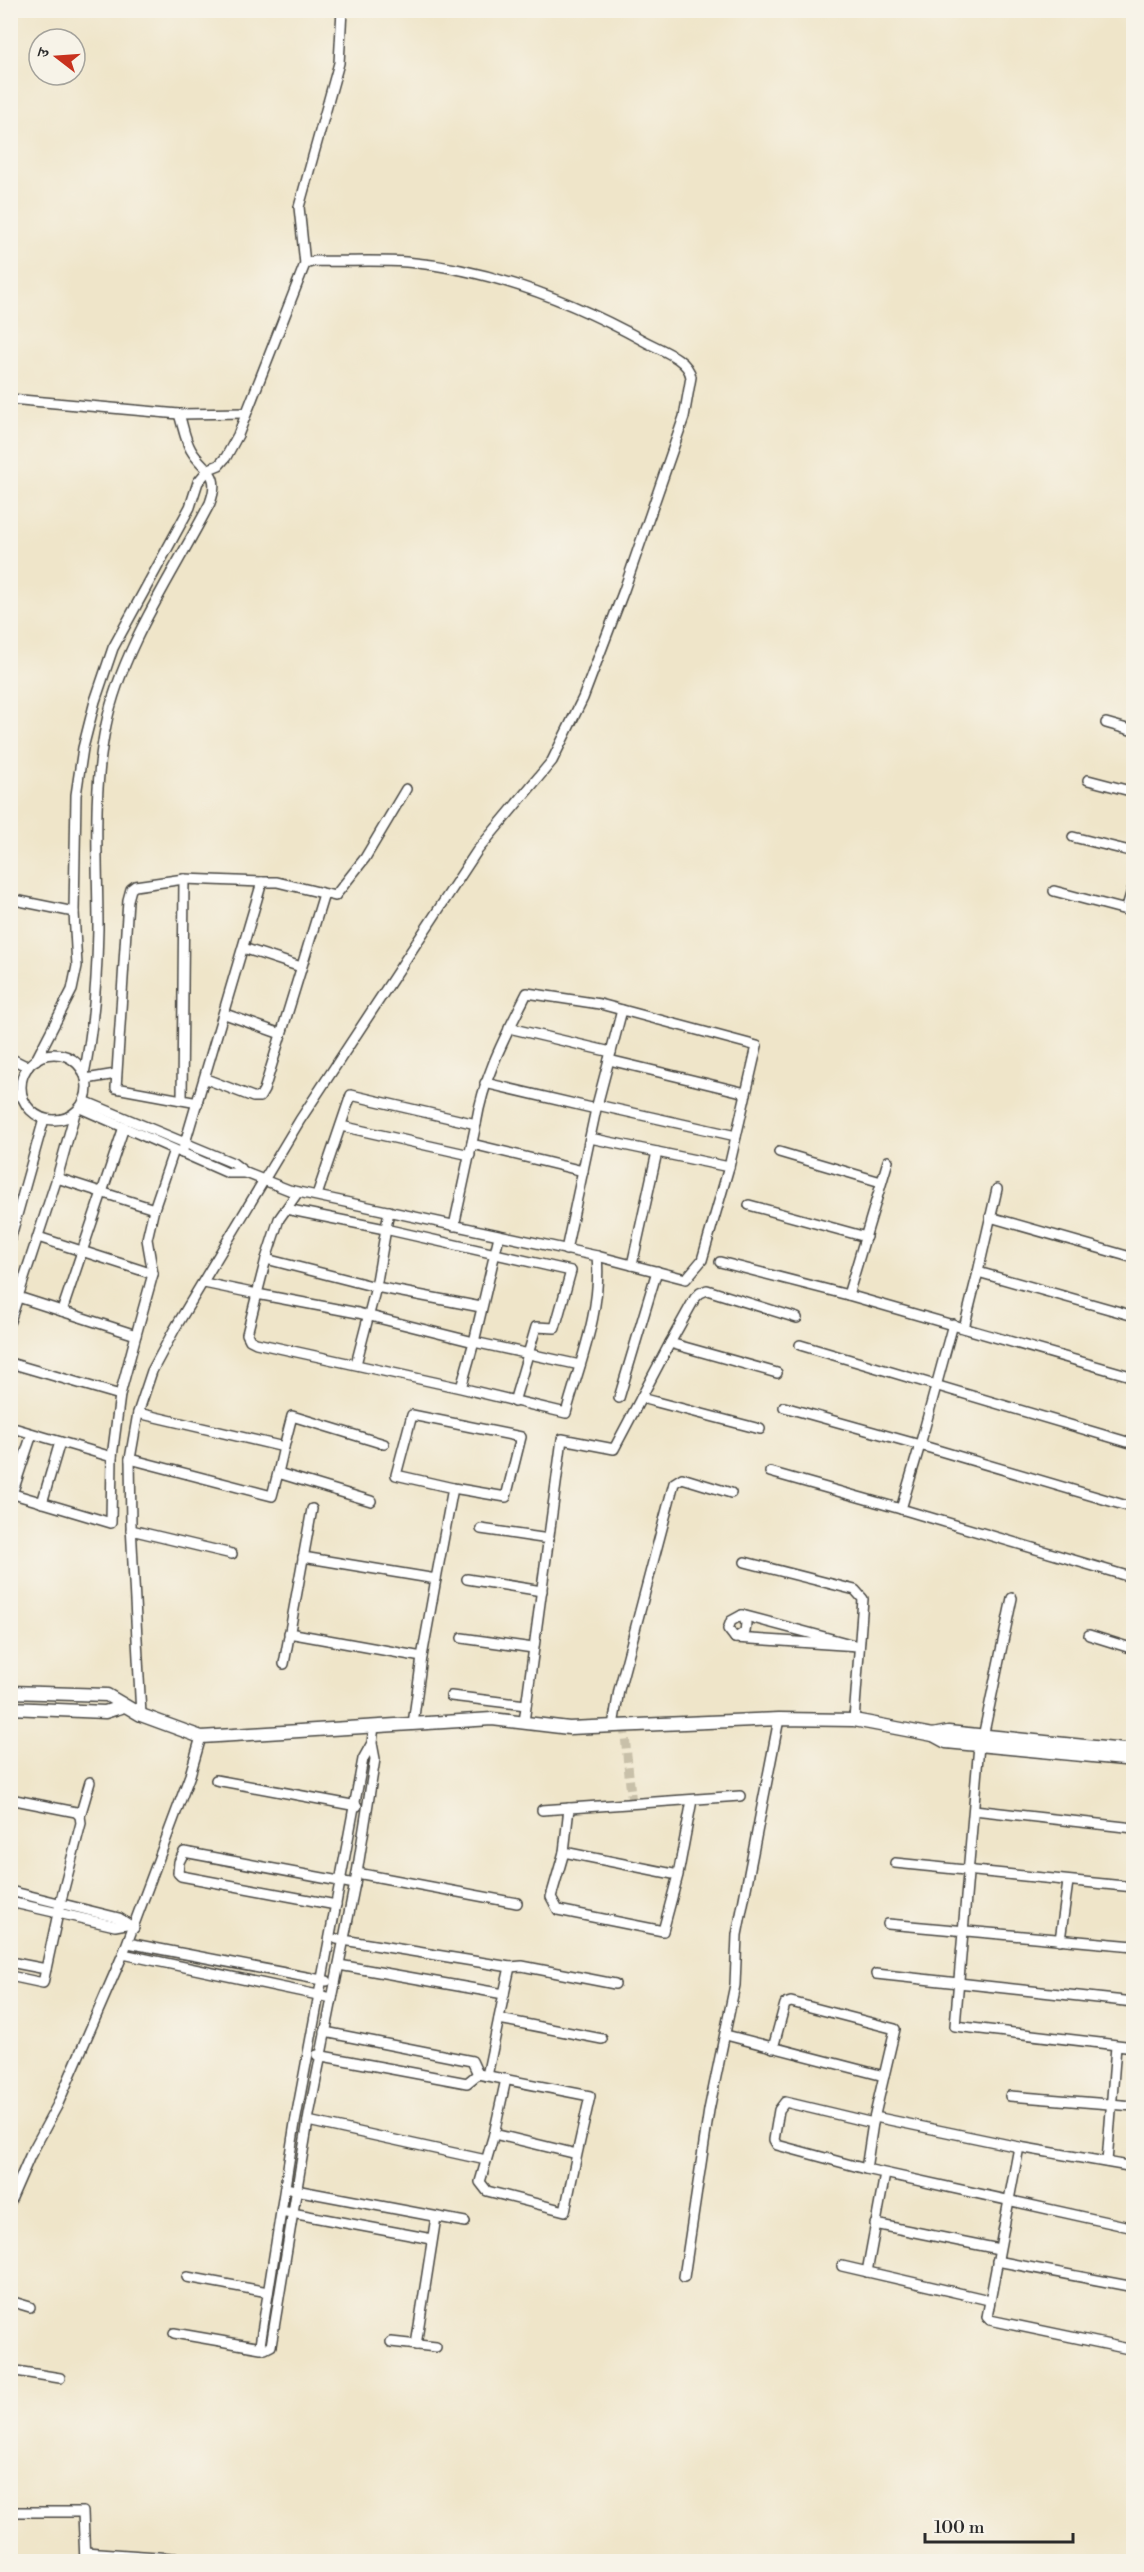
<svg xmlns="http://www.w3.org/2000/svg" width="1144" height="2572" font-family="'Libre Bodoni','Noto Serif Devanagari',serif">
<rect width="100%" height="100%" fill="#f7f3e8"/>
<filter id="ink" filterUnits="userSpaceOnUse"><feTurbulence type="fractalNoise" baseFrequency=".0167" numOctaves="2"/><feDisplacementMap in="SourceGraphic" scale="12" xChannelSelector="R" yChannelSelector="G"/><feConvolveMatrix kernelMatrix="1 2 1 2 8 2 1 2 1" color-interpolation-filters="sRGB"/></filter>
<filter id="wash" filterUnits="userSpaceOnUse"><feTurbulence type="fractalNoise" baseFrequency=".008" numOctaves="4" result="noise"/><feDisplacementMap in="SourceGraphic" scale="24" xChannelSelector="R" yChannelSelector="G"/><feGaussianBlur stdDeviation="1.35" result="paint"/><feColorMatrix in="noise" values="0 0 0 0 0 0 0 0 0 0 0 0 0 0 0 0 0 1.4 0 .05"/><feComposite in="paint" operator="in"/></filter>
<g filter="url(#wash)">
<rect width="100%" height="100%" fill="#efe5c9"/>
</g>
<g filter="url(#ink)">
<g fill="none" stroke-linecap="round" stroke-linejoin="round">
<!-- minor-tunnel -->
<path stroke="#c8c0a9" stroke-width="9" stroke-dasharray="9 4.5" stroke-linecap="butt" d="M 624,1726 L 632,1804"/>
<defs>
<g id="minor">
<path d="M 305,264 L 315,261 C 345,262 375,260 406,262 C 491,269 572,301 646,342 C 661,350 688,359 691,377 L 684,417 L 624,590 L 583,698 L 552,761 L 477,851 L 300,1120 L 174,1330 L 152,1371 L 138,1413 L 284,1447 L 292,1416 L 384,1444"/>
<path d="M 10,399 L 179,414 L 246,413"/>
<path d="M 1106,723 L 1134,731"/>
<path d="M 1088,780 L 1134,792"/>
<path d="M 1073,837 L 1134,852"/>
<path d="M 1054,891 L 1126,910 L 1134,884"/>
<path d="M 10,899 L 74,912"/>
<path d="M 243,948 L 301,967"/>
<path d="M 225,1014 L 281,1034"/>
<path d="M 509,1028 L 611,1052 L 622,1010"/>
<circle cx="54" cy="1087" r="33"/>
<path d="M 10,1058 L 28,1067"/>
<path d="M 36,1060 L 72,990 L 77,966 L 74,912 L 76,795 L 83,748 L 95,701 L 113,648 L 190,507 L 198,482 L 209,469 L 219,465 L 226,457 L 238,435 L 305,264 L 299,207 L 339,63 L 342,10"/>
<path d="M 609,1060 L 746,1093"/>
<path d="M 84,1074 C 94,1026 97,978 98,929 C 98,860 92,793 106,725 C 122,647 174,573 210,503 C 222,471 203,471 191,450 C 185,440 183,426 179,414"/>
<path d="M 86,1079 L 116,1074"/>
<path d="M 206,1079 L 253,1097 L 260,1097 L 264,1090 L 324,894"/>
<path d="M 485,1083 L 596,1109 L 611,1052"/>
<path d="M 10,1091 L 22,1097"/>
<path d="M 182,1100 L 184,879"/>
<path d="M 84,1101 L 233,1163 L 246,1173 L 289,1190 L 597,1256 C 602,1310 580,1362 566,1413 L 461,1388 L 474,1342 L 358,1313 L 257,1294 L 247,1334 L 250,1340 L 256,1343 L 461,1388"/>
<path d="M 198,1103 L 116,1088 L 128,900 L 131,889 L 135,886 L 184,879 L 262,882"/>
<path d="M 597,1105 L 736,1136"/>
<path d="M 80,1108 L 228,1173 L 246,1173"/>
<path d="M 476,1124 C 484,1075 505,1037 527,993 L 600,1004 L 757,1046 L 729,1167 L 702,1260 L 686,1279 L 597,1256"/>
<path d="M 341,1126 L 470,1155"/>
<path d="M 590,1138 L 729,1167"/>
<path d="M 472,1144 L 583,1171"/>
<path d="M 779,1152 L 881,1182"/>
<path d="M 182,1153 L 262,882 L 277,882 L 335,896 L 365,858 L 406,789"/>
<path d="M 57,1178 L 154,1209 L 147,1239 L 153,1274"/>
<path d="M 997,1189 L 978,1272 L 1134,1316"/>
<path d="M 317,1195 L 351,1095 L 476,1124 L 454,1226"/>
<path d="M 749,1205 L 866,1237"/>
<path d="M 154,1209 L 174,1150"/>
<path d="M 286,1209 L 385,1229 L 571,1271 L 555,1328 L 536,1327 L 514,1402"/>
<path d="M 990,1217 L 1134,1258"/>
<path d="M 499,1236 L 474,1342 L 580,1365"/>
<path d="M 38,1237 L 153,1274 L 136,1335"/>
<path d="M 10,1240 L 44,1119"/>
<path d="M 566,1250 L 596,1109"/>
<path d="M 266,1259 L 279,1219 L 298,1192"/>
<path d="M 720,1262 L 848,1295 L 888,1161"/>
<path d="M 632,1265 L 657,1152"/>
<path d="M 204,1283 L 257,1294 L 266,1259 L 376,1287 L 481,1307"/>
<path d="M 848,1295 L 1134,1377"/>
<path d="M 62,1311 L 124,1127"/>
<path d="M 10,1321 L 57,1178 L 75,1113"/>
<path d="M 964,1328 L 978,1272"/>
<path d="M 670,1343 L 695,1298 L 700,1293 L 707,1290 L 797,1318"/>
<path d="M 800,1345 L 1134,1444"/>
<path d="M 10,1363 L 120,1395 L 136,1335 L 18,1297"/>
<path d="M 356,1364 L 376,1287 L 389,1211"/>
<path d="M 619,1398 L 657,1271"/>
<path d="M 641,1398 L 670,1343 L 777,1373"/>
<path d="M 784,1407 L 920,1445 L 953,1324"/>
<path d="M 138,1413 L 130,1459 L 272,1496 L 278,1473 L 371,1501"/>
<path d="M 412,1415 L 521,1437 L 506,1497 L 453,1488 L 396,1475 Z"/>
<path d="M 10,1427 L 112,1457 L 111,1523 L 10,1493"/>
<path d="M 112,1457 L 120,1395"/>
<path d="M 130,1459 L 131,1525 L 141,1715"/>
<path d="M 770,1472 L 901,1509"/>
<path d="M 278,1473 L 284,1447"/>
<path d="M 12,1494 L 32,1434"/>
<path d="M 42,1503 L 60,1442"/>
<path d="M 1134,1508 L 920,1445 L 901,1509 L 1134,1578"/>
<path d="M 481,1529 L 549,1539"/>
<path d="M 131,1530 L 232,1554"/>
<path d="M 303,1557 L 436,1579 L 453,1488"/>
<path d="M 745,1562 L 855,1590 L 863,1599 L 854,1720"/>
<path d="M 467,1579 L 542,1591"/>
<path d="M 742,1615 L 858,1646 L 735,1638 L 728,1629 L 731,1621 Z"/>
<path d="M 289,1633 L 422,1657 L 436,1579"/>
<path d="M 1089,1635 L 1134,1649"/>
<path d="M 462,1638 L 533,1648"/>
<path d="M 735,1638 L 745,1632 L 746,1623 L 742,1615"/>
<path d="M 284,1664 L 312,1509"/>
<path d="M 451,1696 L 526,1705"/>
<path d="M 524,1722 L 562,1439 L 614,1449 L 641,1398 L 760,1429"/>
<path d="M 413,1724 L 422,1657"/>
<path d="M 613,1726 L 619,1690 L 674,1483 L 682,1478 L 731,1493"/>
<path d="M 983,1737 L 1012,1598"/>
<path d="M 372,1743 L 363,1759 L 295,2123 L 260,2345 L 265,2349 L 271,2346 L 309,2115 L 357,1873 L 375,1759 L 372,1743 L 374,1726"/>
<path d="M 979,1745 L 955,2026 L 1134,2047"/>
<path d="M 216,1780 L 357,1806"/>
<path d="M 10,1799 L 76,1812 L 80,1816 L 81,1823 L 60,1904 L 43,1983 L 10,1976"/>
<path d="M 542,1810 L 740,1796"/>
<path d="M 974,1810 L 1134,1828"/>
<path d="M 80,1816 L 90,1782"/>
<path d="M 564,1852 L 569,1808"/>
<path d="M 895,1863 L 1134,1887"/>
<path d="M 357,1873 L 517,1903"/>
<path d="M 678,1875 L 663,1931 L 558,1910 L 551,1897 L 564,1852 L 678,1875 L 692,1800"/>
<path d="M 10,1891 L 119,1918 L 134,1928"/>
<path d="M 10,1902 L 115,1926 L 126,1924"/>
<path d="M 336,1905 L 181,1876 L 178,1873 L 179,1862 L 184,1852 L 355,1884"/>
<path d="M 888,1924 L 1134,1946"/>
<path d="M 337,1939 L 510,1967 L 504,1994 L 339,1965"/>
<path d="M 1060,1940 L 1068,1882"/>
<path d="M 128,1943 L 327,1981"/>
<path d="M 123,1954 L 332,1998"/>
<path d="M 10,1962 L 46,1969"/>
<path d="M 510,1967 L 522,1966 L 615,1984"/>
<path d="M 876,1974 L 1134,2002"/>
<path d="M 499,2019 L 602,2039"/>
<path d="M 325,2032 L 472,2061 L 478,2074"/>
<path d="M 726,2035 L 884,2076"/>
<path d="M 773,2048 L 785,2004 L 791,2002 L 895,2029 L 873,2123 L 866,2169 L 1134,2228"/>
<path d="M 317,2055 L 467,2083 L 478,2074 L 590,2096 L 577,2154 L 494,2134 L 480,2182 L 487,2191 L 565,2211 L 577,2154"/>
<path d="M 487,2076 L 504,1994"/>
<path d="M 1010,2096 L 1134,2106"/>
<path d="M 875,2117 L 1019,2147 L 1134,2167"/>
<path d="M 308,2121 L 486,2160"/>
<path d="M 494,2134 L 506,2079"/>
<path d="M 1019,2147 L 987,2317 L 990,2320 L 1129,2349 L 1134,2347"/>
<path d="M 1107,2162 L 1116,2046"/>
<path d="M 866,2169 L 777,2145 L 774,2140 L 779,2110 L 785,2102 L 873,2123"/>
<path d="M 285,2188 L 465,2222"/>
<path d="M 10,2202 L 30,2156 L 57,2106 L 123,1954 L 190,1775 L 201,1737"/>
<path d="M 281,2211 L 432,2239"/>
<path d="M 875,2224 L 999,2249"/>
<path d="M 997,2261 L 1134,2287"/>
<path d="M 842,2266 L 989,2300"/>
<path d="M 867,2272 L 885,2174"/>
<path d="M 187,2277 L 268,2292"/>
<path d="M 684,2277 L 709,2110 L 735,1985 L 737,1935 L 779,1719"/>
<path d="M 10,2301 L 30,2307"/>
<path d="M 174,2333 L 261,2348"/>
<path d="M 391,2342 L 436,2347"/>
<path d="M 416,2345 L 436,2217"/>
<path d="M 10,2370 L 60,2378"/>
<path d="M 10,2512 L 83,2512 L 85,2562"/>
<path d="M 85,2552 L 186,2559"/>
</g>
<g id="tertiary">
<path d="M 10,1692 L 107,1695 L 141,1715 L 201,1737 L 492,1719 L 569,1728 L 779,1719 L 854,1720 L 933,1735 L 946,1742 L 1134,1760"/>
<path d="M 10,1708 L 105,1712 L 124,1706"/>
<path d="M 933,1735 L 948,1732 L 1134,1751"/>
</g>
</defs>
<!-- minor casing -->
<use href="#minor" stroke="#484743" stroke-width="12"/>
<!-- tertiary casing -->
<use href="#tertiary" stroke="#484743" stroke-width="15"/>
<!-- minor -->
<use href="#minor" stroke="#fff" stroke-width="9"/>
<!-- tertiary -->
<use href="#tertiary" stroke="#fff" stroke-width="12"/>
</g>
</g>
<!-- margin -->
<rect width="1144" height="2572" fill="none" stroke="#f7f3e8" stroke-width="36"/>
<!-- north arrow -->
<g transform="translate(57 57) rotate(287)"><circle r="28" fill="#f7f3e8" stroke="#a5a39c" stroke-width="1.5"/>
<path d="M0-4.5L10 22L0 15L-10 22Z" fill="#c8321e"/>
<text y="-9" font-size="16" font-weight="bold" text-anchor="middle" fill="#2b2b2b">उ</text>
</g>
<!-- scale -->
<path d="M925 2533v9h148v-9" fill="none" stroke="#2b2b2b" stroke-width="3"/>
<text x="934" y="2533" font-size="18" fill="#2b2b2b" stroke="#f7f3e8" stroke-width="4.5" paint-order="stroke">100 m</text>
</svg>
